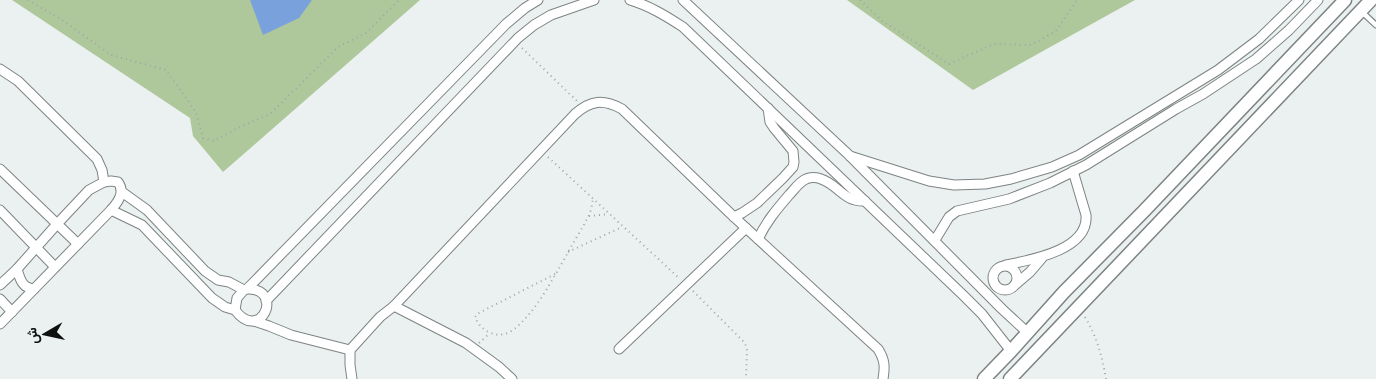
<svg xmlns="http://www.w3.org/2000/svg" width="1376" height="379" font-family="Barlow,Vazirmatn,sans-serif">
<rect width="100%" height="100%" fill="#ebf1f1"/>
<!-- green -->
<g fill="#aec89c">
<path d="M 12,0 L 420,0 L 223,172 L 193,136 L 190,118 Z"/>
<path d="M 847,0 L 1135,0 L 973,90 Z"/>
</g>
<!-- water -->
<path fill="#79a1dc" d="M 250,0 L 312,0 L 299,18 L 263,35 Z"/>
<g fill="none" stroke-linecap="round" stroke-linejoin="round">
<defs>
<path id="lane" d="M 1362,12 L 1376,25"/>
<g id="street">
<path d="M 630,0 C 650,6 666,16 683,27 L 964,296 L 982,314 L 1011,351"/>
<path d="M 683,0 L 850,156 L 1002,309 L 1028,333"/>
<path d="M 0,69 L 18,81 L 97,159 L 102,170 L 104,182"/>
<path d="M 850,156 L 929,181 L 954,185 L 985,184 L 1011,179 L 1052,167 L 1079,155 L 1218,70 L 1259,39 L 1299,0"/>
<path d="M 0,169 L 78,244"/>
<path d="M 122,192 L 147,210 L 205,271 L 218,280 L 229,282 L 244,290 C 248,288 252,289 256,290 C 281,298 258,341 235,310 L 237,298 L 244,290"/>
<path d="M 0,210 L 55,267"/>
<path d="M 111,210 L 142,225 L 212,298 L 225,307 L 235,310"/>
<path d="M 734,217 L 742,213 L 757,203 L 783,178 L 793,167 L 794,162 L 793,151 L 774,128 L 770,122 L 768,108"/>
<path d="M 758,239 C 766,222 777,209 789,195 C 794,190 799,182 806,179 C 810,177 817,177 821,179 C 839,185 843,202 865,201"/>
<path d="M 935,240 L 949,217 L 957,211 L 1009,199 L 1050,183 L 1086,165 L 1176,109 L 1203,94 L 1256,59 L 1289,30 L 1318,0"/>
<path d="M 1006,265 C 1031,260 1089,250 1086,215 L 1073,171"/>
<circle cx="1005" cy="278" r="12"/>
<path d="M 17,269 C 20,279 22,288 34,289"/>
<path d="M 1016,284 L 1030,272 L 1042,258"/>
<path d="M 0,285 L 17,269 L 58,223 L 89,190 L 104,182 L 111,181 L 118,182 C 125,192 119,201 111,210 L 0,324"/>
<path d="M 248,288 L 506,24 L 525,8 L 538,0"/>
<path d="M 0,299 L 12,312"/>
<path d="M 266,301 L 518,38 L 534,25 L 551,15 L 594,0"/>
<path d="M 394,306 L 466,343 L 499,367 L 512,379"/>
<path d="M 254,321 L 269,326 L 291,335 L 350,350"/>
<path d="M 619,349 L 746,228"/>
<path d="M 352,379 L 350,365 L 350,350 L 380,317 L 394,306 L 575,114 C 591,100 603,99 622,109 L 734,217 L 878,349 C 885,360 885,367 883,379"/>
</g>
<g id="secondary">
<path d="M 984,379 L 1011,351 L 1064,292 L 1144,211 L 1345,0"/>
<path d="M 1010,379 L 1371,0"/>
</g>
</defs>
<!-- lane casing -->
<use href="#lane" stroke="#7d8383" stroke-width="7"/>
<!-- street casing -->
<use href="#street" stroke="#7d8383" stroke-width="11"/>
<!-- secondary casing -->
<use href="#secondary" stroke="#7d8383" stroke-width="15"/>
<!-- path -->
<g stroke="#a1a5a5" stroke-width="2" stroke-dasharray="1 4" stroke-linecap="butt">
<path d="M 28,0 L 62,20 L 111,55 L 166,70 L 196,112 L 203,138 L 214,141 L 236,129 L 270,114 L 338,47 L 366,33 L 399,0"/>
<path d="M 860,0 L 882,21 L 949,64 L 994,44 L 1031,45 L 1056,31 L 1077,0"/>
<path d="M 522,48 L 578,102"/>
<path d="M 548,157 L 680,279"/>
<path d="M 589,216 L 609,214"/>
<path d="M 568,252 L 622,227"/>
<path d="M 555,274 L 477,314 L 475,317 C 478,324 483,330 491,333 C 498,336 506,335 513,330 C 536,312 550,283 565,258 C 572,244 581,231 588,217 C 591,212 592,205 593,199"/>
<path d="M 693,291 L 745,343 L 747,350 L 746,379"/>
<path d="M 1085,317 C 1097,337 1102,356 1106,379"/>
<path d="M 479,343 L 490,333"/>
</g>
<!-- lane -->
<use href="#lane" stroke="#fff" stroke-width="4.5"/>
<!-- street -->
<use href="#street" stroke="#fff" stroke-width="9"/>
<!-- secondary -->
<use href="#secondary" stroke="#fff" stroke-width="12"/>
</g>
<!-- north arrow -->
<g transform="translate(45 334) rotate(261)" stroke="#ebf1f1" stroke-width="4" paint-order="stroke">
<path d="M0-4L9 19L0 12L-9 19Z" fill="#0f1111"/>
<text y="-8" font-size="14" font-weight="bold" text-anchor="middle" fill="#0f1111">ش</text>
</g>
</svg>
